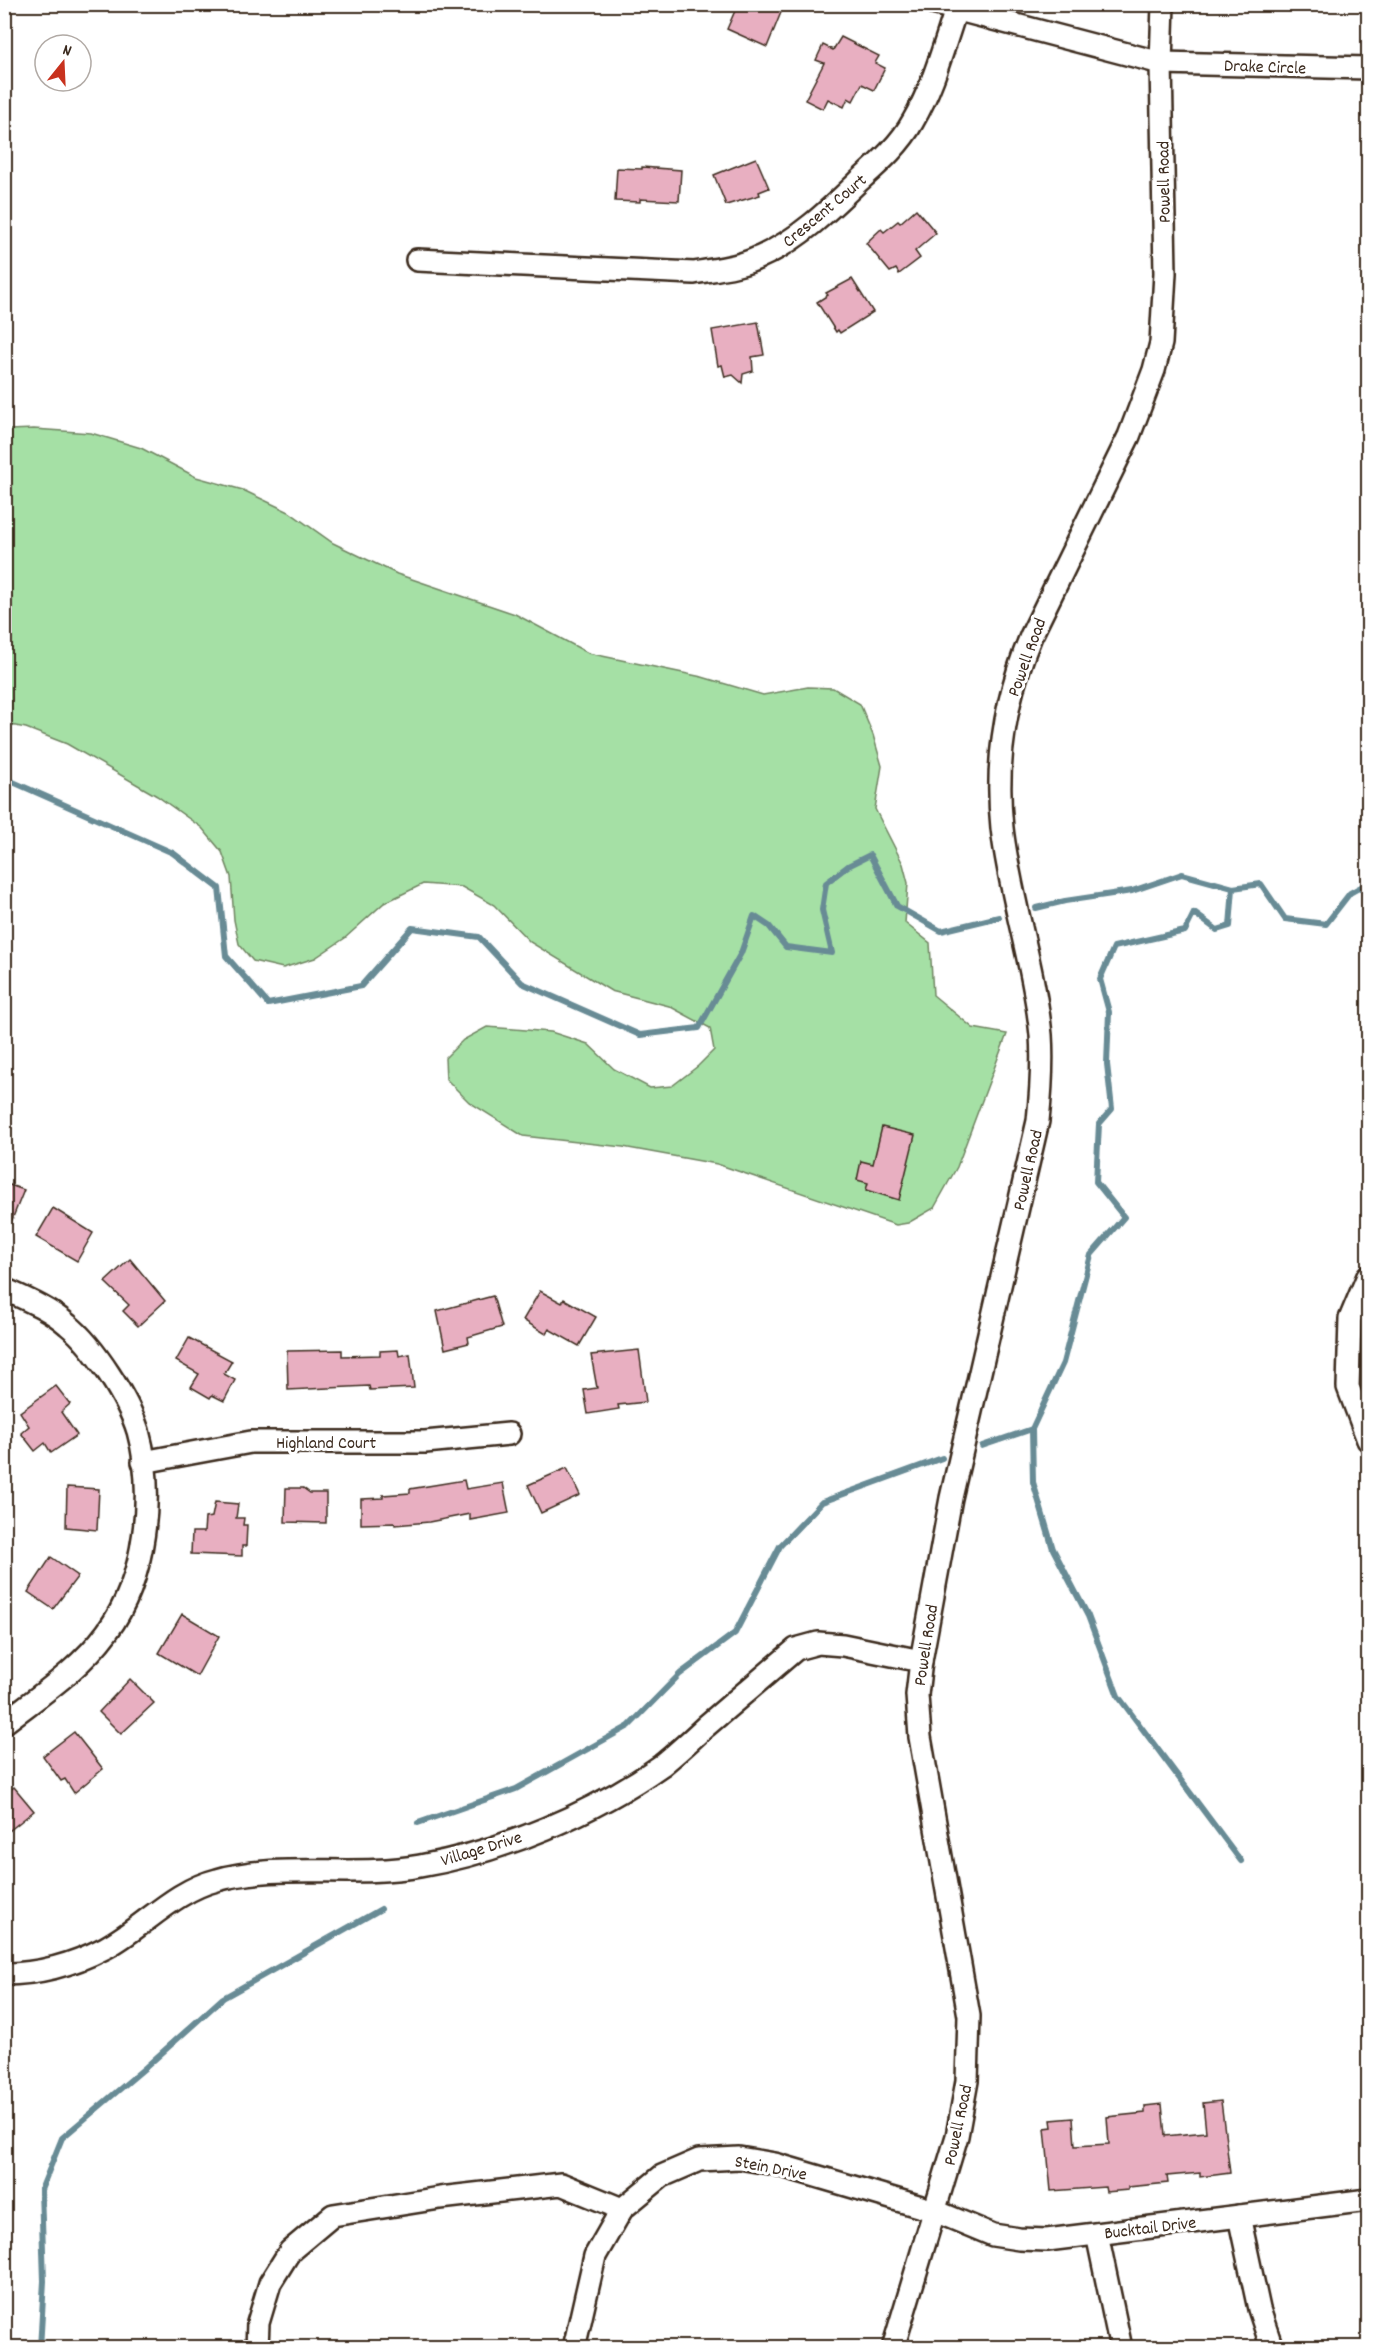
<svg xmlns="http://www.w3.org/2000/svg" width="1373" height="2352" font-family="Dekko,sans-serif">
<rect width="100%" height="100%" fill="#fff"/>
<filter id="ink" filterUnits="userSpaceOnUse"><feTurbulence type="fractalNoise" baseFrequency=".0167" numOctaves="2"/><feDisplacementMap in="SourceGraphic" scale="12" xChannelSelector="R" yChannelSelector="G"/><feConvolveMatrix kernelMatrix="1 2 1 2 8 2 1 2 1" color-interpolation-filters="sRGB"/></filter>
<g filter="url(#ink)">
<!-- green -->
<path fill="#a5e0a5" stroke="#708562" stroke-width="1.5" d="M 34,429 L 91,433 L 141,448 L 196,477 L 243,490 L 289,512 L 333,543 L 397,574 L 515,614 L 588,653 L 702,677 L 763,695 L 808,687 L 833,688 L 860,704 L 873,735 L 882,766 L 875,809 L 903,864 L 908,883 L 905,923 L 930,943 L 933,995 L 973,1028 L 1007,1034 L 957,1167 L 934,1208 L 908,1223 L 896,1225 L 717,1164 L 623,1147 L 523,1136 L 469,1102 L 446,1079 L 445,1058 L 463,1040 L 487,1027 L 551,1032 L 588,1044 L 614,1069 L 650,1088 L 672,1086 L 698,1066 L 714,1050 L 710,1028 L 669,1006 L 611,991 L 530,942 L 494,905 L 462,887 L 423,884 L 384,903 L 345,938 L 315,958 L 283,968 L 253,961 L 239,944 L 234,920 L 231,877 L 222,852 L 202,828 L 157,796 L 67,744 L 26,728 L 5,724 L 4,432 L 9,430 Z"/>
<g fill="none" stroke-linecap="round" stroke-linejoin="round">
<!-- stream -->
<g stroke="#678b95" stroke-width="6">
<path d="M 4,778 L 173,853 L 219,888 L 226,956 L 268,1004 L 361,986 L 412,928 L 479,937 L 522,983 L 640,1035 L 699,1028 L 741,953 L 754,916 L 769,926 L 786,947 L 832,953 L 822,910 L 826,883 L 848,866 L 870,855 L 897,906 L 941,931 L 999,917"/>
<path d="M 1233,888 L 1230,926 L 1217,930 L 1194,913 L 1185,931 L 1114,947 L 1100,979 L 1109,1012 L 1107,1064 L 1112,1109 L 1099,1124 L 1096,1182 L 1124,1217 L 1091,1255 L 1063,1363 L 1032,1429 L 1033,1482 L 1053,1549 L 1088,1616 L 1118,1696 L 1241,1861"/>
<path d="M 1036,908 L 1065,901 L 1132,891 L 1182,874 L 1233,888 L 1261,884 L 1285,919 L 1326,924 L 1350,893 L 1368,883"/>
<path d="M 982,1446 L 1032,1429"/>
<path d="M 418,1823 L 516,1789 L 629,1726 L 680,1674 L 735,1633 L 780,1546 L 822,1502 L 942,1458"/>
<path d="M 40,2348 L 44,2281 L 41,2190 L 62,2138 L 146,2067 L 223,1998 L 381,1909"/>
</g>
</g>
<!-- building -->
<g fill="#e8afc1" stroke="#3b2a1e" stroke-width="1.5">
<path d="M 738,4 L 769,4 L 782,10 L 767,47 L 727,29 Z"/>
<path d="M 841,37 L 879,56 L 875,63 L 885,68 L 874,90 L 862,84 L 853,101 L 848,98 L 844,107 L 828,99 L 823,109 L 805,100 L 824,63 L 816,60 L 823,45 L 833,50 Z"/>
<path d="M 756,158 L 769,188 L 759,192 L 760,195 L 726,205 L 714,175 Z"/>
<path d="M 642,167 L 681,170 L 679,201 L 640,199 L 640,202 L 615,201 L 617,168 L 642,169 Z"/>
<path d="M 916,209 L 936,233 L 915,251 L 920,258 L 899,274 L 896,269 L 890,272 L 866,243 L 881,229 L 884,232 L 898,221 L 900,223 Z"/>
<path d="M 852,279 L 873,312 L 840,333 L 838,330 L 836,332 L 817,302 L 828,295 L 826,293 Z"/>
<path d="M 758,322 L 764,355 L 752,357 L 753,371 L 743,374 L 742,383 L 733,375 L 725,377 L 722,365 L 718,366 L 712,330 Z"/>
<path d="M 882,1127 L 915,1135 L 899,1200 L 866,1190 L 868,1183 L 857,1180 L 861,1161 L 873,1164 Z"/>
<path d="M 4,1183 L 24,1190 L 5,1237 L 4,1237 Z"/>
<path d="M 53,1208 L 93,1233 L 77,1261 L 36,1237 Z"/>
<path d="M 130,1259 L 165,1301 L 138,1326 L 123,1311 L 129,1305 L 105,1282 Z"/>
<path d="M 540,1291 L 562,1303 L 564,1299 L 596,1317 L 579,1346 L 549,1329 L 546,1334 L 523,1320 Z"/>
<path d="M 493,1296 L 502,1327 L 468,1337 L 469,1343 L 445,1349 L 437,1311 Z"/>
<path d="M 189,1338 L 232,1361 L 224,1374 L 235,1380 L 224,1401 L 212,1395 L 210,1398 L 191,1387 L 199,1374 L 176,1361 Z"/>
<path d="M 342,1350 L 342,1356 L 380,1355 L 380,1351 L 398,1350 L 399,1356 L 410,1354 L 414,1388 L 370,1390 L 369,1386 L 288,1390 L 287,1351 Z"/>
<path d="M 639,1350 L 646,1402 L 618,1405 L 619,1409 L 588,1414 L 584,1390 L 597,1388 L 591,1355 Z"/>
<path d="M 56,1386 L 70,1404 L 61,1412 L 77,1435 L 51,1453 L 45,1443 L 35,1451 L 21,1433 L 29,1426 L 20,1412 Z"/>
<path d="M 567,1468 L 580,1495 L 541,1513 L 528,1485 Z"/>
<path d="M 464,1480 L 466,1489 L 503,1483 L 509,1513 L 470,1520 L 470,1514 L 429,1522 L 395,1525 L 395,1523 L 361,1524 L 361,1499 L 383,1498 L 383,1495 L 410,1493 L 410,1489 Z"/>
<path d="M 67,1487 L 99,1489 L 97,1530 L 66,1527 Z"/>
<path d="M 286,1488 L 303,1488 L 310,1493 L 326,1493 L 326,1523 L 285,1522 Z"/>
<path d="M 215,1502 L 238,1504 L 236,1518 L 244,1518 L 243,1525 L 247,1525 L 246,1546 L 242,1546 L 242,1556 L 191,1554 L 192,1532 L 204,1532 L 205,1518 L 212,1517 Z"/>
<path d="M 51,1557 L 78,1576 L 53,1609 L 28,1592 Z"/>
<path d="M 182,1614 L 219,1636 L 197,1676 L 159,1653 Z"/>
<path d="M 130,1679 L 154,1703 L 121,1734 L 99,1712 Z"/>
<path d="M 74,1732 L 103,1769 L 74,1793 L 65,1779 L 61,1781 L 43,1756 Z"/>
<path d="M 14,1787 L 34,1811 L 4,1835 L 4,1795 Z"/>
<path d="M 1221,2101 L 1230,2173 L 1200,2177 L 1200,2173 L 1167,2176 L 1168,2183 L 1128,2187 L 1128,2190 L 1106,2192 L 1105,2187 L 1051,2191 L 1045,2128 L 1052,2127 L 1051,2120 L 1073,2118 L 1075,2146 L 1109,2144 L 1107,2117 L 1145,2113 L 1145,2106 L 1162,2104 L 1165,2136 L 1206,2132 L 1203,2103 Z"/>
</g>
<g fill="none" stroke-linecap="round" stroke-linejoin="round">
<defs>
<g id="minor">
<path d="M 936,4 L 1161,63 L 1368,68"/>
<path d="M 417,260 L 694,273 C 716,269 740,267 760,257 C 798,240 828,211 858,182 C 878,164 900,145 913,121 C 933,87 943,48 956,10"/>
<path d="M 1368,1276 L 1350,1319 L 1348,1387 L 1368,1440"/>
<path d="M 4,1289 C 26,1299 50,1309 68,1325 C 94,1346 128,1399 138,1431 C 155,1492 146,1580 107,1632 C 80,1669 40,1695 4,1723"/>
<path d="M 143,1462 L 251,1442 L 425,1442 L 509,1434"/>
<path d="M 4,1974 C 39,1974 74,1964 105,1948 C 143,1928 173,1891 217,1880 C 280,1862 354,1878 420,1866 C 502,1852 594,1813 662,1765 C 677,1753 692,1739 706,1726 C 736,1700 766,1675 796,1649 L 818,1643 L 843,1645 L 921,1661"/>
<path d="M 1239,2216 L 1259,2309 L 1272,2348"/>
<path d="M 1097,2234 L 1121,2348"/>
<path d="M 257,2348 L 258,2323 L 270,2283 L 290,2251 L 333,2215 L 440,2198 L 561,2184 L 622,2209"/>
<path d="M 574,2348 L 595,2256 L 622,2209 L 662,2176 L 699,2160 L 739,2158 L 775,2164 L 935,2211 L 993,2235 L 1019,2239 L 1047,2240 L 1368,2200"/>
<path d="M 893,2348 L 957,2136 L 967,2081 L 969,2016 L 920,1737 L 917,1695 L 921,1661 L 951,1498 L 1038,1121 C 1041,1092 1043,1064 1041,1035 C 1034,965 1010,897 1002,828 C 995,762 1006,696 1031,636 L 1129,436 L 1154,370 L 1161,343 L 1165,273 L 1161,63 L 1163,4"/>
</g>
</defs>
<!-- minor casing -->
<use href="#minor" stroke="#3b2a1e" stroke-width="26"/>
<!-- minor -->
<use href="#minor" stroke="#fff" stroke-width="21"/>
</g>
</g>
<g text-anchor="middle" stroke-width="6" stroke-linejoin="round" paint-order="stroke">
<!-- street labels -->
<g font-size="18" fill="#3b2a1e" stroke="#fff">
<text transform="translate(1265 66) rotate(2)" y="6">Drake Circle</text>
<text transform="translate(1163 182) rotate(-91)" y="6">Powell Road</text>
<text transform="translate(824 210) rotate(-40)" y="6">Crescent Court</text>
<text transform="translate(1026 657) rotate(-70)" y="6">Powell Road</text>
<text transform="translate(1027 1170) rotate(-77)" y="6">Powell Road</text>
<text x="326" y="1448">Highland Court</text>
<text transform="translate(925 1645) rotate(-81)" y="6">Powell Road</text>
<text transform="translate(481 1848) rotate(-17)" y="6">Village Drive</text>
<text transform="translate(957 2125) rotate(-78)" y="6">Powell Road</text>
<text transform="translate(771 2167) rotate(11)" y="6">Stein Drive</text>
<text transform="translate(1150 2227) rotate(-7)" y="6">Bucktail Drive</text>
</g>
</g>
<!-- margin -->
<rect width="1373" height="2352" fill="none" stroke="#fff" stroke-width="24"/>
<rect x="12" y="12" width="1349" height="2328" fill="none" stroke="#3b2a1e" stroke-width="2" filter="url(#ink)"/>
<!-- north arrow -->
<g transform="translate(63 63) rotate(18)"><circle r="28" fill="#ffffff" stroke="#b1aaa5" stroke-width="1.5"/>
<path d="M0-4.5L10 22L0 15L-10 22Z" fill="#c8321e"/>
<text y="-9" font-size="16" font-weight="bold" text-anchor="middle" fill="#3b2a1e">N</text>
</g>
</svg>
